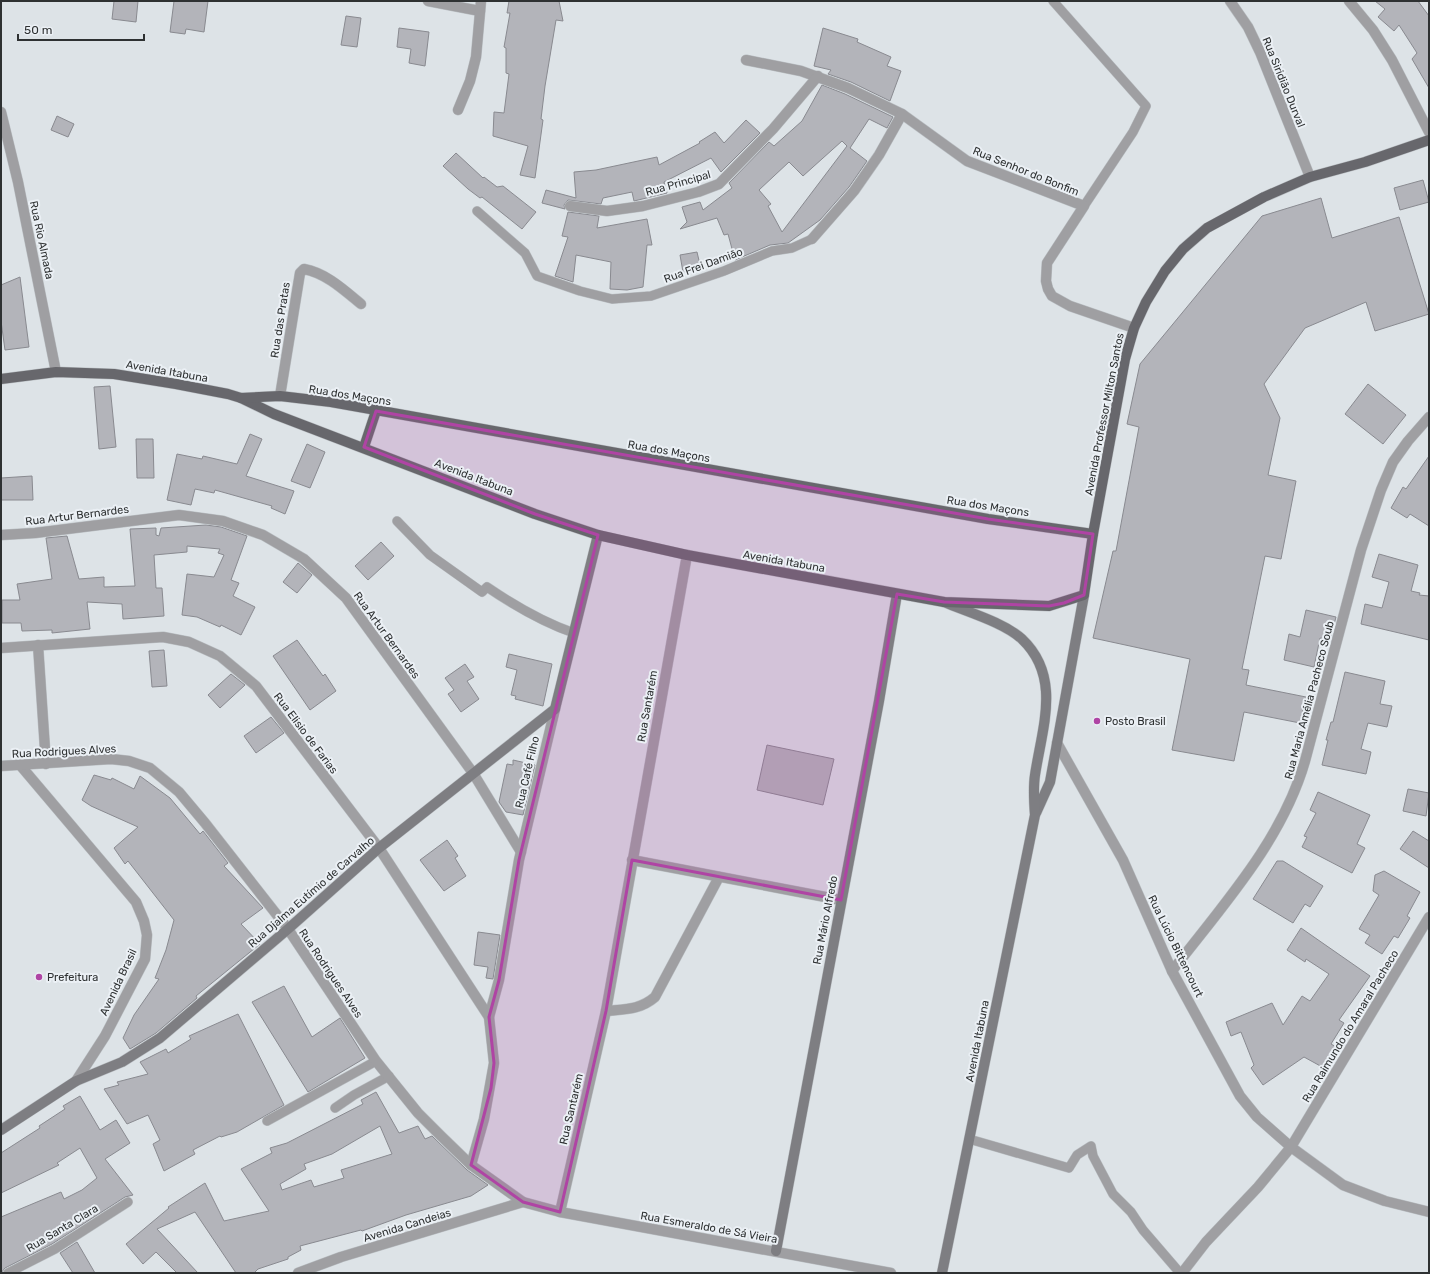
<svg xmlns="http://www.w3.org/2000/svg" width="1430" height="1274" font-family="Rubik,sans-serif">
<rect width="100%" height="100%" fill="#dde3e7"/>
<!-- building -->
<g fill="#b3b4ba" stroke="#898a90" fill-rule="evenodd">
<path d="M 114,1 L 138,1 L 136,22 L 112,19 Z"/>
<path d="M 174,1 L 208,1 L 204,32 L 186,29 L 185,34 L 170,32 Z"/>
<path d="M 509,1 L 559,1 L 563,21 L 556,20 L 545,86 L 541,119 L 543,120 L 535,178 L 520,175 L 528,146 L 493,136 L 494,112 L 504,113 L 509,74 L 506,73 L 506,48 L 504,47 L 510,13 L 507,13 Z"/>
<path d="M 1375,1 L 1418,1 L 1429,16 L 1429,88 L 1412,59 L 1417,53 L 1399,25 L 1394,31 L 1378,17 L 1385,9 Z"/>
<path d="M 346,16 L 361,18 L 357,47 L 341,45 Z"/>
<path d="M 399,28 L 429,32 L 425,66 L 409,63 L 411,49 L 397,47 Z"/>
<path d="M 823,28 L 858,39 L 857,42 L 891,57 L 887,66 L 901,71 L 890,101 L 851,82 L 828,74 L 831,70 L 814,66 Z"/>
<path d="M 822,85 L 845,94 L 893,117 L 887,128 L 869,119 L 850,148 L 867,161 L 849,187 L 820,220 L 788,243 L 770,245 L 735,260 L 728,234 L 724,235 L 717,218 L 680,229 L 687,222 L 682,207 L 700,202 L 703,210 L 732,188 L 729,183 L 769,142 L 774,146 L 802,121 ZM 842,141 L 847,146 L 782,232 L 768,206 L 771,204 L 759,190 L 789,162 L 803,176 Z"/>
<path d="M 57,116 L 74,124 L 68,137 L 51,130 Z"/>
<path d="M 746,120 L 760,133 L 721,172 L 711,158 L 664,182 L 667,193 L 634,201 L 632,192 L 603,198 L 601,204 L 568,200 L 564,205 L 565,209 L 542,203 L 546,190 L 576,198 L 574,172 L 596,170 L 657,157 L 659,165 L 700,143 L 699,142 L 715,132 L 724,143 Z"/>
<path d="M 456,153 L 483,178 L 484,177 L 497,187 L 503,186 L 536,212 L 522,229 L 482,197 L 480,198 L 468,189 L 443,166 Z"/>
<path d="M 1423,180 L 1429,202 L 1400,210 L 1394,188 Z"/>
<path d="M 1321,198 L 1332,238 L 1399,217 L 1429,314 L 1375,331 L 1366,302 L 1305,328 L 1264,384 L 1280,418 L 1268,475 L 1296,481 L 1281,559 L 1265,556 L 1242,669 L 1249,670 L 1246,685 L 1306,697 L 1300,723 L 1244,712 L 1234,761 L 1172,750 L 1190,659 L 1093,638 L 1113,551 L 1116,551 L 1139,427 L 1127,424 L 1140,364 L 1262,216 Z"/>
<path d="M 568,212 L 599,216 L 597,228 L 647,219 L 652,245 L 647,245 L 643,287 L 627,290 L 610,289 L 611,262 L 576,255 L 573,282 L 555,276 L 568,237 L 562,236 Z"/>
<path d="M 697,252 L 701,269 L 683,272 L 680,255 Z"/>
<path d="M 20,277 L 29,347 L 5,350 L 1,321 L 1,285 Z"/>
<path d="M 1368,384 L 1406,415 L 1383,444 L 1345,414 Z"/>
<path d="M 110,386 L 116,447 L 99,449 L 94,387 Z"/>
<path d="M 250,434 L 262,439 L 246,476 L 294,491 L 285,514 L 271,508 L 272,506 L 215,490 L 214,493 L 195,489 L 191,505 L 167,500 L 177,454 L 202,459 L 203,456 L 237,464 Z"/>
<path d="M 136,439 L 153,439 L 154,478 L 137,478 Z"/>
<path d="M 307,444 L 325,452 L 310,488 L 291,481 Z"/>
<path d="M 1429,456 L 1429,526 L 1410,514 L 1407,518 L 1391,508 L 1403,487 L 1406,489 Z"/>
<path d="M 32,476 L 33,500 L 1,500 L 1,478 Z"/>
<path d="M 206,525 L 221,527 L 247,536 L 231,580 L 239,583 L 233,596 L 255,607 L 241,635 L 221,625 L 220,627 L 197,617 L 182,615 L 187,574 L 214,577 L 224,555 L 218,553 L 220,549 L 187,546 L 187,552 L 154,555 L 156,588 L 162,588 L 164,616 L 123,619 L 122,604 L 87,602 L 90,629 L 52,633 L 52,630 L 22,631 L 21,623 L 2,623 L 2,600 L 20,600 L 17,584 L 52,579 L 46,538 L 67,536 L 79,579 L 104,577 L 104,587 L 135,586 L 130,529 L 156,528 L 156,535 L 159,536 L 161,528 Z"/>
<path d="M 381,542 L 394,556 L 368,580 L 355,566 Z"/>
<path d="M 1379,554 L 1418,565 L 1411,591 L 1420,593 L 1419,595 L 1429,596 L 1429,640 L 1361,624 L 1365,604 L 1382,608 L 1389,582 L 1372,577 Z"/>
<path d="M 298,563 L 312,575 L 297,593 L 283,582 Z"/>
<path d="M 1306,610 L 1336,617 L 1330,640 L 1320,638 L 1314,667 L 1284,660 L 1289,634 L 1300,637 Z"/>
<path d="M 297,640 L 323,676 L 325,674 L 336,691 L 310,710 L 273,656 Z"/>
<path d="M 164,650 L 167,686 L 152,687 L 149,651 Z"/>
<path d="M 509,654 L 552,664 L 543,706 L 515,699 L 516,696 L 511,695 L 517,670 L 506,667 Z"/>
<path d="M 465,664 L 474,677 L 467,681 L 479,699 L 461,712 L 448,694 L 454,690 L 445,678 Z"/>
<path d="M 1345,672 L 1385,681 L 1380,704 L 1392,706 L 1387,727 L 1368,723 L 1361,749 L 1371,752 L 1366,774 L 1322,765 L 1328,740 L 1326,740 L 1331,722 L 1333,722 Z"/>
<path d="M 231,674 L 245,685 L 220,708 L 208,695 Z"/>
<path d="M 271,717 L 284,733 L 256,753 L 244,736 Z"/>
<path d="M 767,745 L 834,759 L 823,805 L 757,790 Z"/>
<path d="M 513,760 L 535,765 L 523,815 L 506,812 L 499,802 L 507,764 L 513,765 Z"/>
<path d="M 94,775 L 111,780 L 112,778 L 134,789 L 140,776 L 170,798 L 200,834 L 203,831 L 228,863 L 224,866 L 263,908 L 241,924 L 260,944 L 196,996 L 197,998 L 156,1033 L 130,1049 L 123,1038 L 134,1015 L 159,979 L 155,978 L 166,950 L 174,920 L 128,861 L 125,864 L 114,848 L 138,827 L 91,806 L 82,800 Z"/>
<path d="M 1408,789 L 1429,793 L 1426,816 L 1403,811 Z"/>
<path d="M 1318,792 L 1370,815 L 1357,844 L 1365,848 L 1352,873 L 1302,847 L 1307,837 L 1304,836 L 1316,813 L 1310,810 Z"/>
<path d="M 1413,831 L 1429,841 L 1429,868 L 1400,849 Z"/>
<path d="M 447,840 L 458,856 L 455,858 L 466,876 L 444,891 L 420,860 Z"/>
<path d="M 1277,861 L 1283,861 L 1323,886 L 1310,907 L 1305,904 L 1293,923 L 1253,899 Z"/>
<path d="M 1384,871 L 1420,892 L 1407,916 L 1410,918 L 1398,938 L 1394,936 L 1382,954 L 1365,943 L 1370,935 L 1359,929 L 1379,895 L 1373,891 L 1375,875 Z"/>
<path d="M 1301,928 L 1370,976 L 1339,1020 L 1344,1023 L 1331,1044 L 1338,1048 L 1324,1068 L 1304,1057 L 1263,1085 L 1251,1068 L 1254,1065 L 1241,1032 L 1231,1036 L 1226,1022 L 1272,1003 L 1283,1025 L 1302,996 L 1310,1001 L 1329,974 L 1306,959 L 1305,962 L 1287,950 Z"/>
<path d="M 478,932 L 500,935 L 493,979 L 486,978 L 488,967 L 474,965 Z"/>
<path d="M 284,986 L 312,1037 L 340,1018 L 365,1058 L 308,1092 L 252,1002 Z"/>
<path d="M 238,1014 L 284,1105 L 237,1132 L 221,1137 L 220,1136 L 193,1150 L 195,1154 L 164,1171 L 153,1144 L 160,1140 L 148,1115 L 127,1124 L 104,1089 L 119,1085 L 117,1082 L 148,1074 L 140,1062 L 166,1049 L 168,1053 L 191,1039 L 189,1036 Z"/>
<path d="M 376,1092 L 399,1133 L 418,1126 L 425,1139 L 432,1136 L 467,1170 L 488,1185 L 471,1196 L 406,1215 L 362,1231 L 361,1230 L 300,1246 L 301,1250 L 288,1257 L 288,1259 L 258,1269 L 254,1273 L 236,1273 L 195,1212 L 157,1229 L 198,1273 L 177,1273 L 156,1252 L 143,1264 L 126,1244 L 169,1208 L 168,1207 L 205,1183 L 224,1221 L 269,1211 L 241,1169 L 272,1153 L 270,1148 L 287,1143 L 363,1104 L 361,1100 ZM 380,1126 L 392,1154 L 341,1170 L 344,1178 L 314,1187 L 311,1180 L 282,1190 L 280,1184 L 306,1169 L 304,1164 L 332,1154 Z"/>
<path d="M 80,1096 L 100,1130 L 116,1120 L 130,1143 L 105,1159 L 133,1195 L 125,1197 L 52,1244 L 5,1268 L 1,1273 L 1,1217 L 61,1192 L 64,1199 L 82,1190 L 97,1178 L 80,1148 L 57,1163 L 59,1165 L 1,1193 L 1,1153 L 40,1128 L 39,1126 L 65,1109 L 63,1106 Z"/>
<path d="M 77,1242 L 95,1273 L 73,1273 L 60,1253 Z"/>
</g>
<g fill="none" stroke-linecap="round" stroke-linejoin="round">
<defs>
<g id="lane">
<path d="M 1053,1 L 1146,106 L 1133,132 L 1084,206"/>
<path d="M 477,211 L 525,253 L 537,276 L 580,291 L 612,299 L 651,296 L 724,271 L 772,251 L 792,248 L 812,239"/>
<path d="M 397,521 L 430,555 L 482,592 L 487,587 C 515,606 542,622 574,633"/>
<path d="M 335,1108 L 354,1095 L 389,1076"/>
<path d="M 267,1121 L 376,1061"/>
<path d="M 969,1139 L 1069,1168 L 1077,1155 L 1091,1146 L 1093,1156 L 1113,1194 L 1131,1212 L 1143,1230 L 1180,1273"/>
<path d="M 8,1273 L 55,1249 L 128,1202"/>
</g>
<g id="street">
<path d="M 428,1 L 480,11"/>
<path d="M 1230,1 L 1248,27 L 1260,52 L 1310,177"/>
<path d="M 1349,1 L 1373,30 L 1392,60 L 1429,132"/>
<path d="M 746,60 L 801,71 L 848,88 L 902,114 L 967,161 L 1084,206 L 1047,263 L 1046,281 L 1048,289 L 1052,296 L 1070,306 L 1134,328"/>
<path d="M 458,110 L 470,81 L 476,57 L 481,1"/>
<path d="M 1,112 L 18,182 L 56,372"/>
<path d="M 570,206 L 607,211 L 643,206 L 698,192 L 719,184 L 773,129 L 818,76"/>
<path d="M 812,239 L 854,191 L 879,155 L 902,114"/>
<path d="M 280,396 L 300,273 L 304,269 C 326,273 344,290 361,304"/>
<path d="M 1,535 L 35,533 L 179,515 L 223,521 L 263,535 L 304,559 L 346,598 L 473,773 L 521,852"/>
<path d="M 38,645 L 46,764"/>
<path d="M 1,648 L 163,637 L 189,642 L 220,656 L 256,686 L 379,848 L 489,1017 L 494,1063 L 484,1119 L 471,1165"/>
<path d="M 1057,743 L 1123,860 L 1172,971 L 1240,1096 L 1257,1117 L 1291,1147 L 1343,1185 L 1385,1201 L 1429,1212"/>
<path d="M 20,765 L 136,902 L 144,921 L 147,935 L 145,959 L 105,1036 L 76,1081"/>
<path d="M 1,766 L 111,759 L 129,761 L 150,768 L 179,792 L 205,823 L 288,929 L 376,1061 L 418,1113 L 441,1136 L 471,1165 L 523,1202 L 560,1212 L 891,1273"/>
<path d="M 632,860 L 841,900"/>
<path d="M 1172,971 C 1222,906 1282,841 1305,761 L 1361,550 L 1381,490 L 1393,462 L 1408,441 L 1429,417"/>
<path d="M 606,1011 C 625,1009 640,1010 655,997 L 719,877"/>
<path d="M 489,1017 L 499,980 L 519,860 L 555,709"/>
<path d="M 560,1212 L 606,1011 L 687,555"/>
<path d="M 298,1273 L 341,1257 L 523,1202"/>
<path d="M 1182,1273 L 1206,1242 L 1258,1187 L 1291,1147 L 1429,917"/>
</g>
<g id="secondary">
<path d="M 1036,813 L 1050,782 L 1084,595"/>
<path d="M 1,1130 L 76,1081 L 122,1062 L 160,1038 L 288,929 L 379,848 L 555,709 L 598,535"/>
<path d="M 776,1251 L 879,701 L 897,594"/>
<path d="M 942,1273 L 1035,815 C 1034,802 1033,788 1035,775 C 1042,728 1062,677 1022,639 C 1003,622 967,612 944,602"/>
</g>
<g id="primary">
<path d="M 1,379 L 56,372 L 114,374 L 176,384 L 228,394 L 241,398 L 274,414 L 535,514 L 598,535 L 687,555 L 944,602 L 1049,606 L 1084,595 L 1093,534 L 1125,359 L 1134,328 L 1146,302 L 1165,271 L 1183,249 L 1207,228 L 1264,197 L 1310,177 L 1365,162 L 1429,140"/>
<path d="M 241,398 L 280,396 L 331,402 L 988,519 L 1093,534"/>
<path d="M 364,447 L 376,411"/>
</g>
</defs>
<!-- lane casing -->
<use href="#lane" stroke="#babfc3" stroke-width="10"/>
<!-- street casing -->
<use href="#street" stroke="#babfc3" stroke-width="11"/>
<!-- secondary casing -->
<use href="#secondary" stroke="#babfc3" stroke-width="11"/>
<!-- primary casing -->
<use href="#primary" stroke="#babfc3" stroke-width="11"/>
<!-- lane -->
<use href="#lane" stroke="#9f9fa2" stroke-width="9"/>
<!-- street -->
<use href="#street" stroke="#9f9fa2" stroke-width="10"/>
<!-- secondary -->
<use href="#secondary" stroke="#7e7e82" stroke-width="10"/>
<!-- primary -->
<use href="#primary" stroke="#67676c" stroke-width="10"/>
</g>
<!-- marked area -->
<path fill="#af44a4" fill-opacity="0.2" stroke="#af44a4" stroke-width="3" stroke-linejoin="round" d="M 376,411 L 988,519 L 1093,534 L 1084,595 L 1064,603 L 1049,606 L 944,602 L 897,594 L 841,900 L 632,860 L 606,1011 L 560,1212 L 523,1202 L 471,1165 L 491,1088 L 494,1063 L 489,1017 L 499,980 L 519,860 L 598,535 L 535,514 L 364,447 Z"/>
<!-- markers -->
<g fill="#af44a4" stroke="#ebf0f5" stroke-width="1.5">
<circle cx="1097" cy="721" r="4"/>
<circle cx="39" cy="977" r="4"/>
</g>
<g text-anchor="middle" stroke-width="4" stroke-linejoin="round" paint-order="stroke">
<!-- street labels -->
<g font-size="11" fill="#2e3132" stroke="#ebf0f5">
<text transform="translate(1284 82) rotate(68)" y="4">Rua Siridião Durval</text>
<text transform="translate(1026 171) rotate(22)" y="4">Rua Senhor do Bonfim</text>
<text transform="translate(678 183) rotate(-16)" y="4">Rua Principal</text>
<text transform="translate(42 240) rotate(78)" y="4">Rua Rio Almada</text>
<text transform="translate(703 265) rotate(-20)" y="4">Rua Frei Damião</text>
<text transform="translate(280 320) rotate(-81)" y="4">Rua das Pratas</text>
<text transform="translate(167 371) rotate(10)" y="4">Avenida Itabuna</text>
<text transform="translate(350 395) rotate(9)" y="4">Rua dos Maçons</text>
<text transform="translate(1104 414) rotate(-79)" y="4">Avenida Professor Milton Santos</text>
<text transform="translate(669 451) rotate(10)" y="4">Rua dos Maçons</text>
<text transform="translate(474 477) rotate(21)" y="4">Avenida Itabuna</text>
<text transform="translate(988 506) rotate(9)" y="4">Rua dos Maçons</text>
<text transform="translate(77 515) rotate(-7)" y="4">Rua Artur Bernardes</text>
<text transform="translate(784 561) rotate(10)" y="4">Avenida Itabuna</text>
<text transform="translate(387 635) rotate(54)" y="4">Rua Artur Bernardes</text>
<text transform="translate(1309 700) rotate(-75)" y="4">Rua Maria Amélia Pacheco Soub</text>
<text transform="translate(647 706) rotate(-80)" y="4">Rua Santarém</text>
<text transform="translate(306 733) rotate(53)" y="4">Rua Elisio de Farias</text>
<text transform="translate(64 751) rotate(-3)" y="4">Rua Rodrigues Alves</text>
<text transform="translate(527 772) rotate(-77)" y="4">Rua Café Filho</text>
<text transform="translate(311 892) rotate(-41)" y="4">Rua Djalma Eutímio de Carvalho</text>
<text transform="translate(825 920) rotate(-79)" y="4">Rua Mário Alfredo</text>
<text transform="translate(1176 946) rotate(64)" y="4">Rua Lúcio Bittencourt</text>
<text transform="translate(331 973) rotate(56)" y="4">Rua Rodrigues Alves</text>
<text transform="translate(118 982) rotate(-65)" y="4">Avenida Brasil</text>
<text transform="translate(1350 1026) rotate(-59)" y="4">Rua Raimundo do Amaral Pacheco</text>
<text transform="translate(977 1041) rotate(-79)" y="4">Avenida Itabuna</text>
<text transform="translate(571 1109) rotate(-77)" y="4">Rua Santarém</text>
<text transform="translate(407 1225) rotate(-17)" y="4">Avenida Candeias</text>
<text transform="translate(709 1227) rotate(10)" y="4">Rua Esmeraldo de Sá Vieira</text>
<text transform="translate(62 1228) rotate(-31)" y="4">Rua Santa Clara</text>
</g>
<!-- poi labels -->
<g font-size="11" fill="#2e3132" stroke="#ebf0f5" text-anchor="start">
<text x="1105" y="725">Posto Brasil</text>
<text x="47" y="981">Prefeitura</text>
</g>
</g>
<!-- border -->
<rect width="1430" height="1274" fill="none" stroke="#2e3132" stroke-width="4"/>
<!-- scale -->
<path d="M18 34v6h126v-6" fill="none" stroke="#2e3132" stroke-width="2"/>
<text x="24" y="34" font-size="12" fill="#2e3132" stroke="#ebf0f5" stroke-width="3" paint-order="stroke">50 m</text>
</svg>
